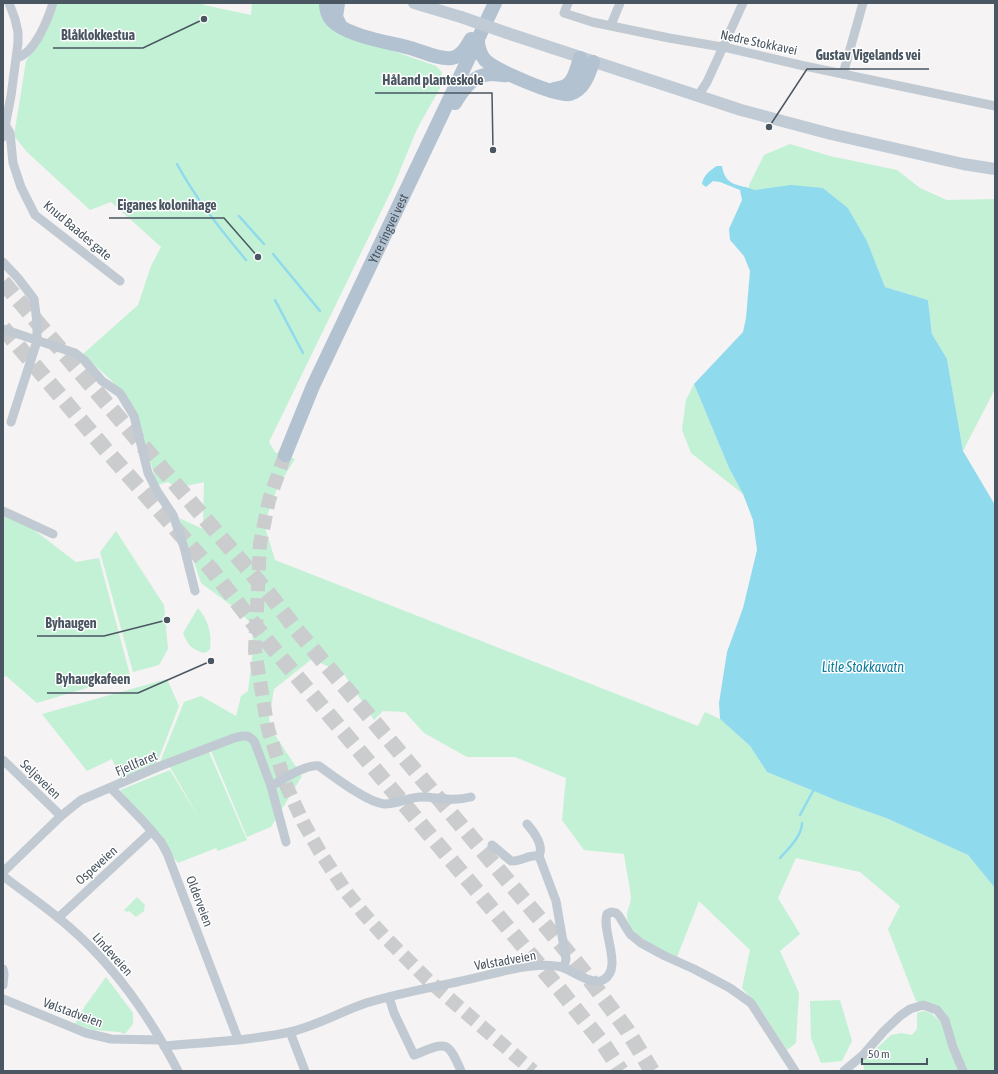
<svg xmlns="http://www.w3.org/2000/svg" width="998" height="1074" font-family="'Asap Condensed',sans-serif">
<rect width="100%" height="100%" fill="#f5f3f3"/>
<!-- green -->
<g fill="#c3f1d5">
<path d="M 57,3 L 200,3 L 204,5 L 251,15 L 252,3 L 320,3 L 321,11 L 393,51 L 436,66 L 441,71 L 443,79 L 440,88 L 417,129 L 394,185 L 269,442 L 275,452 L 295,459 L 278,486 L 264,524 L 275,560 L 698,726 L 705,712 L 720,719 L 750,746 L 767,772 L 831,798 L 886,818 L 968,855 L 995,888 L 995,1071 L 967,1071 L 945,1012 L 916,1001 L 888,929 L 900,906 L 860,872 L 796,858 L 778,898 L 800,934 L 780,951 L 799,993 L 796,1043 L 787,1050 L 759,1007 L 742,988 L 750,950 L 699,901 L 677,957 C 662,949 626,936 627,915 C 627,909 631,904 631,897 C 629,883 626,868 624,854 L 584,850 L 562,820 L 566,778 L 515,757 L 467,757 L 424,733 L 405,712 L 383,711 L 374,720 L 344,674 L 312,659 L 274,689 L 269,720 L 275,735 L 302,776 L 271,827 L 247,837 L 211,751 L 209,752 L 247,840 L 218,851 L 216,848 L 178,863 L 120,790 L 170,770 L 200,820 L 170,767 L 160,762 L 184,702 L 201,696 L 236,716 L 241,696 L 248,691 L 252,658 L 253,625 L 235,608 L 201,583 L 179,518 L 203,529 L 204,482 L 178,488 L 168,482 L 157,485 L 139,421 L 113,382 L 83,354 L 138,305 L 151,266 L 161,247 L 111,202 L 90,210 L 27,152 L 14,136 L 26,61 L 47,31 Z"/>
<path d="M 790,144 L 830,156 L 897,170 L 920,188 L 947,200 L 995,199 L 995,389 L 963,451 L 947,359 L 932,334 L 928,300 L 885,287 L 867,241 L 848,208 L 823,188 L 755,190 L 749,188 L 749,185 L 764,155 Z"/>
<path d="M 694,384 L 729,468 L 743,494 L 691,453 L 682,430 L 686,400 Z"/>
<path d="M 3,514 L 17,517 L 76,562 L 99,558 L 130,675 L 37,703 L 6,676 L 3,677 Z"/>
<path d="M 116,531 L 164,605 L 168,649 L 159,665 L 133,672 L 100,552 Z"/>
<path d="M 198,608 C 208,620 212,633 210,649 L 207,652 L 203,653 C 190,648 188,645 183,633 Z"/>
<path d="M 167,679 L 179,706 L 157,763 L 121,780 L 112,759 L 87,771 L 42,714 Z"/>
<path d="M 137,897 L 145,905 L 144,911 L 136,917 L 129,911 L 127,912 L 124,910 Z"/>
<path d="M 106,977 L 133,1013 L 133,1024 L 125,1034 L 119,1032 L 94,1030 L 75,1024 L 85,1006 Z"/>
<path d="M 840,1000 L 852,1041 L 842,1061 L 821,1063 L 811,1038 L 810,1001 Z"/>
<path d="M 924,1011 L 931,1013 L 941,1022 L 958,1071 L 864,1071 L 863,1061 L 891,1035 L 901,1033 L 912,1035 L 917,1029 L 917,1013 Z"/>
</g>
<!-- water -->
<path fill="#90daee" d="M 717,166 L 722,166 C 725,187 739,184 755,190 L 791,185 L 823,188 L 848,208 L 867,241 L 885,287 L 928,300 L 932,334 L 947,359 L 963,451 L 995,505 L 995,888 L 968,855 L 886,818 L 838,801 L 767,772 L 750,746 L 720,719 L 719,703 L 727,652 L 743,608 L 757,550 L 753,520 L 743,494 L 729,468 L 694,384 L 743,332 L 746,318 L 750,271 L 744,256 L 730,240 L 729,229 L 742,200 L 740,190 L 720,182 L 713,181 L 706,187 L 702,184 C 703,176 710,170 717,166 Z"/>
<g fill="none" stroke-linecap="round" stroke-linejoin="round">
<!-- stream -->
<g stroke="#90daee" stroke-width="2.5">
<path d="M 177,164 C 196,199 221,230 246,260"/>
<path d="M 239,216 L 264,244"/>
<path d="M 273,254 L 320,311"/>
<path d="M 275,300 L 303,353"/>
<path d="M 800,815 L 813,791"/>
<path d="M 780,858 C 788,849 802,836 802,823"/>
</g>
<!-- primary-tunnel -->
<path stroke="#caccce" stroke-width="14" stroke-dasharray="14 7" stroke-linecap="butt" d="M 285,455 L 269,500 L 260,544 L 255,651 L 268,729 L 286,785 L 303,822 L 320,852 L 347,893 L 364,914 L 384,936 L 428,980 L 533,1071"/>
<!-- motorway-tunnel -->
<g stroke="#caccce" stroke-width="16" stroke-dasharray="16 8" stroke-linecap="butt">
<path d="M 3,282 L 270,595 L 295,628 L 545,925 L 584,972 L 627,1030 L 652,1071"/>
<path d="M 3,328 L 106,450 L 211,569 L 272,647 L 561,991 L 604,1045 L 621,1071"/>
</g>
<!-- minor -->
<g stroke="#c1cad2" stroke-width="9">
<path d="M 568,3 L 564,13 L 592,22 L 669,38 L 728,48 L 800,65 L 995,106"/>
<path d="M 611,25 L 620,3"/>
<path d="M 17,58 C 35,53 48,19 53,3"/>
<path d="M 843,74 L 863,3"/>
<path d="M 698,96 L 707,82 L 743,3"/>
<path d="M 6,126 L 10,133 L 13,163 L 21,187 L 35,215 L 120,281"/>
<path d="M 3,137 L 11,96 L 18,43 L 18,32 L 15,19 L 9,3"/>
<path d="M 3,262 L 18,278 L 34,299 L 37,322 L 37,341 L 11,422"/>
<path d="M 3,329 L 75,353 L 84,360 L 102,381 L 120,393 L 134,416 L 148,473 L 157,491 L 173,515 L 184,547 L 195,591"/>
<path d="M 3,511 L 53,534"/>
<path d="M 3,760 L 61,816"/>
<path d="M 271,786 L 286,842"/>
<path d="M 111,788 L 143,821 L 161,842 L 167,853 L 238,1039"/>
<path d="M 527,824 C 534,832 544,846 539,856 L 556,901 L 566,959 L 564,968"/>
<path d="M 492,845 L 511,861 C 521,862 529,854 539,856"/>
<path d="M 3,872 L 61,816 L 81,800 L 158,767 L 234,738 C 243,735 250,734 255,743 L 271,786 C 282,780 305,764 319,766 C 333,776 369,804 385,804 C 398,804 409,797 421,797 C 440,797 451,802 471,797"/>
<path d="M 3,876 C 25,893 48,908 68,926 C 115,966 150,1017 178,1071"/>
<path d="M 58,918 L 152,831"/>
<path d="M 3,969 L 4,974 L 3,985"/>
<path d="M 389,997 L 394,1013 L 414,1055 C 445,1043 447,1038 461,1071"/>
<path d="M 3,999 L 86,1033 L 111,1039 L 160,1040"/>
<path d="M 290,1032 L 305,1071"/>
<path d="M 164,1046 C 206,1042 249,1041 290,1032 C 316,1026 340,1012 366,1003 C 396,994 427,988 457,982 C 476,978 494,973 513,969 C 528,966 549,963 564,968 C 574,972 593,986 603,980 C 624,969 601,931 607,914 L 611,912 L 616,913 L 619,916 L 630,934 L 641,943 L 665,956 L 694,969 L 730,988 L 751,1003 L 795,1071"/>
<path d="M 844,1071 L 863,1055 L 884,1031 L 900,1016 L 910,1009 L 923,1005 L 937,1010 L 945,1020 L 953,1047 L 963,1071"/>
</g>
<!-- secondary -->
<g stroke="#c1cbd6" stroke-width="12">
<path d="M 414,3 L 461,17"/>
<path d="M 507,33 L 741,110 L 831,134 L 963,164 L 995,169"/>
</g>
<!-- primary -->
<g stroke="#b3c2d1" stroke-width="14">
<path d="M 326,3 C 326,12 329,19 336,24 C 354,37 388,42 410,48 C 422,51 439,60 452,58 C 462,56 466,47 471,39"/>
<path d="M 338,3 L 336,17 L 341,27"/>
<path d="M 478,40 C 478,47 480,54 485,60 C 495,70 557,97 570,94 C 584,90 589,74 593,62"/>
<path d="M 554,89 C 558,88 563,88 567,85 C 575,80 577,67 580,58"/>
<path d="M 455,103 C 463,89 474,74 492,74 C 497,74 503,76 508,75"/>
<path id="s1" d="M 285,455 L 313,386 L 495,3"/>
</g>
<!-- secondary-bridge -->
<path stroke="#c1cbd6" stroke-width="12" d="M 461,17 L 507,33"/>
</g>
<g text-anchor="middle" stroke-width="3" stroke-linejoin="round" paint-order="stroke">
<!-- street labels -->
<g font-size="13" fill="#4a5661" stroke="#fff">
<text transform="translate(759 42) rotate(12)" y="5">Nedre Stokkavei</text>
<text dy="5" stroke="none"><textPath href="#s1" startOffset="249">Ytre ringvei vest</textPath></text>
<text transform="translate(78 230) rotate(40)" y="5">Knud Baades gate</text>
<text transform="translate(136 763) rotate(-23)" y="5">Fjellfaret</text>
<text transform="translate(41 779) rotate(44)" y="5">Seljeveien</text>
<text transform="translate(96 865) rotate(-42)" y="5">Ospeveien</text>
<text transform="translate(200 901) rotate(69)" y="5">Olderveien</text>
<text transform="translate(113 954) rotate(48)" y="5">Lindeveien</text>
<text transform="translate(505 960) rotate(-10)" y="5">Vølstadveien</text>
<text transform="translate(73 1012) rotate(20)" y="5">Vølstadveien</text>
</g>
<!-- water labels -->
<g font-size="14" font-style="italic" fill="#0c7c9b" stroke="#fff">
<text x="863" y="672">Litle Stokkavatn</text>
</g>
</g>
<!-- callouts -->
<path fill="none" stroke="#4a5661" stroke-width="1.5" d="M204 19L143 48H53M769 127L807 69H929M493 150L492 93H375M258 257L224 218H109M167 620L104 636H37M211 661L138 693H47"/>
<g fill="#4a5661" stroke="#fff" stroke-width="1.5">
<circle cx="204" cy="19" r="4"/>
<circle cx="769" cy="127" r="4"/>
<circle cx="493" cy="150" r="4"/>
<circle cx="258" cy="257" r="4"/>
<circle cx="167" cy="620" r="4"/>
<circle cx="211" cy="661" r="4"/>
</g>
<g font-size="14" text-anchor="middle" font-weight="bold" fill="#4a5661" stroke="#fff" stroke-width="3" stroke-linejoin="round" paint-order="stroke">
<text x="98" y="40">Blåklokkestua</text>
<text x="868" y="60">Gustav Vigelands vei</text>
<text x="433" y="85">Håland planteskole</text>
<text x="167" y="210">Eiganes kolonihage</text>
<text x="71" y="628">Byhaugen</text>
<text x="93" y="684">Byhaugkafeen</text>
</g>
<!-- border -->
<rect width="998" height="1074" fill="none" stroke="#4a5661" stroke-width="8"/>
<!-- scale -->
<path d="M862 1058v6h65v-6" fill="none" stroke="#4a5661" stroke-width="2"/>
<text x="868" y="1058" font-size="12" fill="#4a5661" stroke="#ffffff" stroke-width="3" paint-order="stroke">50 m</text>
</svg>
